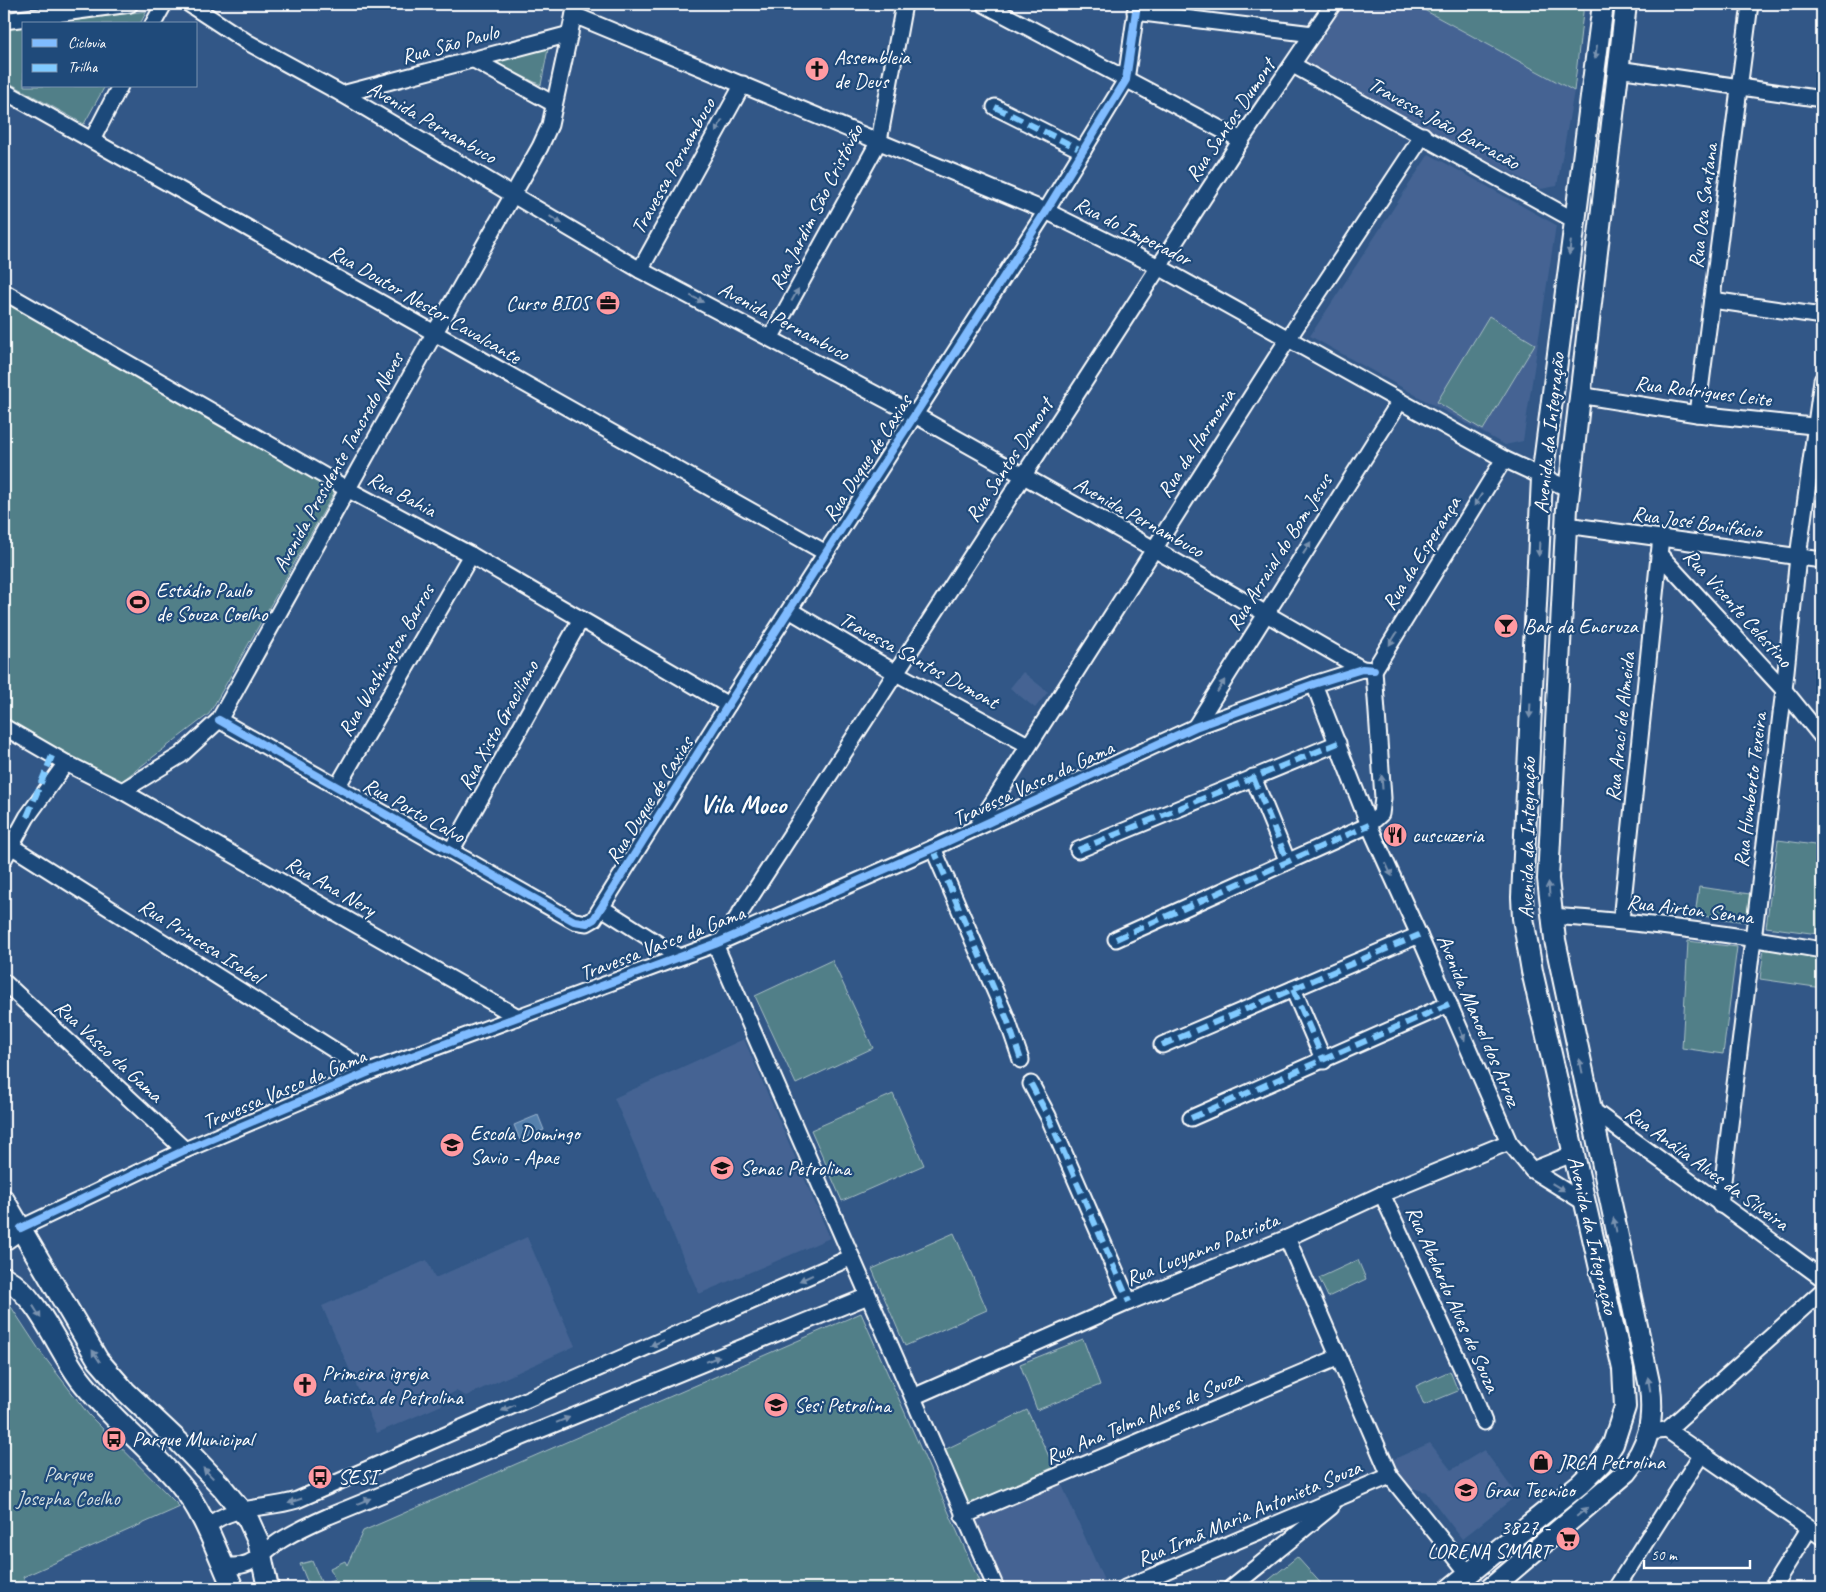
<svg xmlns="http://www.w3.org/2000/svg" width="1826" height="1592" font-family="Caveat,sans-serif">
<rect width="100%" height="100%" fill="#325787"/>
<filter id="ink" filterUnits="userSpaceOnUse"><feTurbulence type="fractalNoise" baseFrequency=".02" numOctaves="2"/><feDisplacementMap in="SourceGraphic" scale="10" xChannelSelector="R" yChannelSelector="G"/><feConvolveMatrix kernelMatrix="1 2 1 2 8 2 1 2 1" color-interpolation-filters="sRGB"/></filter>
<g filter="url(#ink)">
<!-- built -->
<g fill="#446493">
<path d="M 1344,4 L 1413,4 L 1574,91 L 1557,186 L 1541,189 L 1305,64 Z"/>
<path d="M 1429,154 L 1556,225 L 1523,441 L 1505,445 L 1310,336 Z"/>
<path d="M 1023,672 L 1048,692 L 1035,708 L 1010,688 Z"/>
<path d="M 744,1039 L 830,1238 L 699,1294 L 614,1098 Z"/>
<path d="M 527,1237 L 575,1346 L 466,1396 L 456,1391 L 445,1397 L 442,1405 L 377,1433 L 322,1306 L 427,1260 L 435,1278 Z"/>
<path d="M 1430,1443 L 1451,1470 L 1484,1450 L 1517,1495 L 1462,1539 L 1426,1492 L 1412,1488 L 1400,1476 L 1392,1460 Z"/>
<path d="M 1062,1485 L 1105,1583 L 1094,1588 L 1002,1588 L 972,1522 Z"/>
</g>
<!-- green -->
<g fill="#517f88" stroke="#a8bfc4">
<path d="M 1413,4 L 1584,4 L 1574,91 Z"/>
<path d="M 147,11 L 140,24 L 45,24 Z"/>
<path d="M 24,26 L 24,86 L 105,86 L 84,124 L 4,80 L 4,29 Z"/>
<path d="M 549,44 L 541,85 L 482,57 Z"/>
<path d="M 4,302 L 335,491 L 209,714 L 114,787 L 4,722 Z"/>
<path d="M 1489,316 L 1535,344 L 1483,430 L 1437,402 Z"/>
<path d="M 1778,840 L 1822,846 L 1822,901 L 1818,934 L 1766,927 Z"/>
<path d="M 1699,887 L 1750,894 L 1746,922 L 1695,915 Z"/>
<path d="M 1688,941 L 1737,947 L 1723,1054 L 1682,1048 Z"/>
<path d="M 1764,948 L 1822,956 L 1822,988 L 1760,979 Z"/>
<path d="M 832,960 L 873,1048 L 796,1084 L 755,996 Z"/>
<path d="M 893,1094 L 924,1165 L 842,1201 L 811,1130 Z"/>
<path d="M 954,1233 L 987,1310 L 905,1346 L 872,1269 Z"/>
<path d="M 1358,1260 L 1366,1279 L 1328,1297 L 1319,1278 Z"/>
<path d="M 4,1296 L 42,1354 L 89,1415 L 180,1507 L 23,1577 L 28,1588 L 4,1588 Z"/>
<path d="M 861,1313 L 982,1588 L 310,1588 L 300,1564 L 312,1561 L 322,1584 L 335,1580 L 330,1568 L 345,1561 L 347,1565 L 363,1531 Z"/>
<path d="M 1083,1339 L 1100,1385 L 1037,1410 L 1020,1364 Z"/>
<path d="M 1450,1371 L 1458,1391 L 1424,1405 L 1416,1386 Z"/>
<path d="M 1027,1410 L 1054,1467 L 970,1507 L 944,1450 Z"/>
<path d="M 1297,1557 L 1325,1588 L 1259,1588 Z"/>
</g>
<!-- water -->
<path fill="#5781ad" stroke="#9ab3ce" d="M 538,1115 L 544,1130 L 520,1140 L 514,1125 Z"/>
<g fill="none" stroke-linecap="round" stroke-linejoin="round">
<defs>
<g id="minor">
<path d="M 189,4 L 247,42 L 342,94 L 640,270 L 915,415 L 1154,549 L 1362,669"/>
<path d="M 984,4 L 1241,140"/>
<path d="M 1135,12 L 1313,34"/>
<path d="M 574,15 L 1046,211 L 1159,267 L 1504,459 L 1569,489"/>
<path d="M 4,21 L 130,4"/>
<path d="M 153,24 L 164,4"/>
<path d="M 474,60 L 554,104"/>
<path d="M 1293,65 L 1574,220"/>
<path d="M 1618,69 L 1822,99"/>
<path d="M 4,91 L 826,553"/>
<path d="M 342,94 L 570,34"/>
<path d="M 995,107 L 1083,151"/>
<path d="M 92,140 L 120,86"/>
<path d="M 640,270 L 743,84"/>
<path d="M 4,292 L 347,489 L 471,555 L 728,705"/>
<path d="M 1712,300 L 1822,316"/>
<path d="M 771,337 L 879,141 L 904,4"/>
<path d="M 1579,395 L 1697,414 L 1822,427"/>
<path d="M 1697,414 L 1750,4"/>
<path d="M 1566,525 L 1822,560"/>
<path d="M 1659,554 L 1784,690 L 1822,737"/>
<path d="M 791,611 L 896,673 L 1028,745"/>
<path d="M 1374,670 L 1504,459"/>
<path d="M 1314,684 L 1369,825 L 1419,935 L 1509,1142 L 1532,1170 L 1585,1203"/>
<path d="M 219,720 L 574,921 L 587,923 L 594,919 L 728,705 L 1046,211 L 1126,80 L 1137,4"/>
<path d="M 4,727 L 66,763"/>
<path d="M 1195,727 L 1400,401"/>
<path d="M 1253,777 L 1287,860"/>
<path d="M 337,787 L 471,555"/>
<path d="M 122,791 L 518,1017"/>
<path d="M 977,827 L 1288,339 L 1423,135"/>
<path d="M 11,846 L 369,1072"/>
<path d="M 933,848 L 1007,1019 L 1021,1060"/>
<path d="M 1078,850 L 1338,743"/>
<path d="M 451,851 L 581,619"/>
<path d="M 4,859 L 27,817 L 66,763 L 122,791 L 181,755 L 219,720 L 434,334 L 540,147 L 550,125 L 576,4"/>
<path d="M 602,908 L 679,957"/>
<path d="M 1551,916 C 1642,922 1732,934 1822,950"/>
<path d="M 1621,920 L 1661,537"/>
<path d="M 1116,939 L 1369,825 L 1381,814 L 1383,798 L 1374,670"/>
<path d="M 722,941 L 1241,140 L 1333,4"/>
<path d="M 715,944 L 996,1588"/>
<path d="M 4,982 L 185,1150"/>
<path d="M 1293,989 L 1324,1061"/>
<path d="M 1162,1045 L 1419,935"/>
<path d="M 1031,1084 L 1048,1116 L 1129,1302"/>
<path d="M 1591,1109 L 1822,1278"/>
<path d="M 1191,1118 L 1449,1004"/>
<path d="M 1532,1170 L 1575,1153"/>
<path d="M 1382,1194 L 1469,1384 L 1484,1422"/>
<path d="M 1720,1205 L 1784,690 L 1798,557 L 1822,380"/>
<path d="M 21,1228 L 185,1150 L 369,1072 L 715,944 L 933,848 L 1195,727 L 1314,684 L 1362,669 L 1374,670"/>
<path d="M 1287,1238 L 1390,1476 L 1469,1574"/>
<path d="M 913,1397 L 1129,1302 L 1287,1238 L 1382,1194 L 1509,1142"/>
<path d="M 1667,1430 L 1822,1537"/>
<path d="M 1649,1432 L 1667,1430 L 1822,1291"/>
<path d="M 963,1516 L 1339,1357"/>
<path d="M 207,1527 C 232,1504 266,1510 297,1500 L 850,1258"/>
<path d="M 223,1565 C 252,1571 262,1551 283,1539 C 298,1530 313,1523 329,1516 L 868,1296"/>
<path d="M 1125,1588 L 1390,1476"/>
<path d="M 1231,1588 L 1331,1507"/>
<path d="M 1616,1588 L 1701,1455"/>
<path d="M 1772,1588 L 1809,1529"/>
</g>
<g id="major">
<path d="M 4,1200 L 98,1360 L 125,1391 L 180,1443 L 222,1487 L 248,1519 L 258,1541 L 268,1588"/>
<path d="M 4,1240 L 21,1228"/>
<path d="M 4,1277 C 40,1298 56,1347 80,1379 C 110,1418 149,1447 180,1484 C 205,1514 217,1553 233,1588"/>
<path d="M 1451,1588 L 1580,1484 L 1601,1463 L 1613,1444 L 1625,1407 L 1623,1369 L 1532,971 L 1523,918 L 1522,897 L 1542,478 L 1603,4"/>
<path d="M 1491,1588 L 1627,1472 C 1649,1446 1654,1420 1650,1387 L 1555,940 L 1548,879 L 1567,508 L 1626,4"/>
</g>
</defs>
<!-- minor casing -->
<use href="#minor" stroke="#fff" stroke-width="19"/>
<!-- major casing -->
<use href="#major" stroke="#fff" stroke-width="24"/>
<!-- minor -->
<use href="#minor" stroke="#1f4a7a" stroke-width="15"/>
<!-- major -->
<use href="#major" stroke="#1f4a7a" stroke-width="20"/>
<!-- quiet -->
<g stroke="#80caff" stroke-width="6" stroke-dasharray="12 6" stroke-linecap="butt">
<path d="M 995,107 L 1083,151"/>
<path d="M 1253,777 L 1287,860"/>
<path d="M 27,817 L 52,756"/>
<path d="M 933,848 L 1007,1019 L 1021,1060"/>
<path d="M 1078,850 L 1338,743"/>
<path d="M 1116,939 L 1369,825"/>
<path d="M 1293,989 L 1324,1061"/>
<path d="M 1162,1045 L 1419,935"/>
<path d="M 1031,1084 L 1048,1116 L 1129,1302"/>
<path d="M 1191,1118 L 1449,1004"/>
</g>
<defs>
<g id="cycleway">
<path d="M 219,720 L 574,921 L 587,923 L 594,919 L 728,705 L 1046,211 L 1126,80 L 1137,4"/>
<path d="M 21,1228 L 185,1150 L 369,1072 L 715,944 L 933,848 L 1195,727 L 1314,684 L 1362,669 L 1374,670"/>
</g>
</defs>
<!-- cycleway casing -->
<use href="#cycleway" stroke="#1f4a7a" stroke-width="11"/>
<!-- cycleway -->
<use href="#cycleway" stroke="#80bcff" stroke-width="8"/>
</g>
<!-- one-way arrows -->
<defs><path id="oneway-solid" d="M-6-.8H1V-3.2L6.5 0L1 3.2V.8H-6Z" transform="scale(1.25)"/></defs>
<g fill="#7992af">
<use href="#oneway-solid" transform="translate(1596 52) rotate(98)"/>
<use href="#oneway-solid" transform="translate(719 126) rotate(119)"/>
<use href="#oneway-solid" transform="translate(556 220) rotate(31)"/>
<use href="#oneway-solid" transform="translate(1570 248) rotate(97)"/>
<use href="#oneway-solid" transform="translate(795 295) rotate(-61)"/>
<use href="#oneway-solid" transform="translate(697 299) rotate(27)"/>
<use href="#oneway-solid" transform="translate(1478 500) rotate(122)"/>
<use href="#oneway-solid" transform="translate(1307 548) rotate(-58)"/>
<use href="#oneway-solid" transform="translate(1539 549) rotate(93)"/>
<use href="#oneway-solid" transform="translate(1393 639) rotate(122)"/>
<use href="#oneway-solid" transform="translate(1221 686) rotate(-58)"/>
<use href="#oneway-solid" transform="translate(1530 711) rotate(93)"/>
<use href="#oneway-solid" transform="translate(1382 782) rotate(-94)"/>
<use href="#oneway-solid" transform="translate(1389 870) rotate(65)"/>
<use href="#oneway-solid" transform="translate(1549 889) rotate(-94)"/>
<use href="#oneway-solid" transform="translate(1462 1034) rotate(67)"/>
<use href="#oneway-solid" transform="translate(1581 1066) rotate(-102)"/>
<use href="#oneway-solid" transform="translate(1558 1187) rotate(31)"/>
<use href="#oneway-solid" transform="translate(1615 1225) rotate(-102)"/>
<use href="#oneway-solid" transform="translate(806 1278) rotate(156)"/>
<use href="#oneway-solid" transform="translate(37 1312) rotate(58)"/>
<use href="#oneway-solid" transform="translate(657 1343) rotate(156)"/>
<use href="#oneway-solid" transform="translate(96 1356) rotate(-123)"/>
<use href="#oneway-solid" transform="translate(713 1359) rotate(-22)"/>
<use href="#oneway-solid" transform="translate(1649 1384) rotate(-100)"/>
<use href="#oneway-solid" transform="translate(508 1408) rotate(156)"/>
<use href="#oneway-solid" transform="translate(563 1420) rotate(-22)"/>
<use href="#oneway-solid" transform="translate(208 1473) rotate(-134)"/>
<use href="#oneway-solid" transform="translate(295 1501) rotate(161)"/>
<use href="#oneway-solid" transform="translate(364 1501) rotate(-22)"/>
<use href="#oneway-solid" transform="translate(1582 1512) rotate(-40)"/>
</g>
</g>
<!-- icons -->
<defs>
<symbol id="church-disc" viewBox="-11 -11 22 22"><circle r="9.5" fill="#ff9aa2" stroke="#1f4a7a"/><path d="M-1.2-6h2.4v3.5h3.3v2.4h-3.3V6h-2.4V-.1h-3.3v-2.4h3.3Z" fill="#111"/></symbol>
<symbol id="office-disc" viewBox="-11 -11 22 22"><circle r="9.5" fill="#ff9aa2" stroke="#1f4a7a"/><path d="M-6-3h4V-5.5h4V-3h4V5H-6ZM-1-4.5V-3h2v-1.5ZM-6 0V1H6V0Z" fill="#111"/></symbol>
<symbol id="stadium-disc" viewBox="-11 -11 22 22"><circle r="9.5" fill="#ff9aa2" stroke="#1f4a7a"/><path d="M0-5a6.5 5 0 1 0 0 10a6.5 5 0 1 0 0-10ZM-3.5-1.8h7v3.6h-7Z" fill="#111"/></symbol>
<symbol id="bar-disc" viewBox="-11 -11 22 22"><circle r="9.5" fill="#ff9aa2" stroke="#1f4a7a"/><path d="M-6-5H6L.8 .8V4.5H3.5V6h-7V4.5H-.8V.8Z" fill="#111"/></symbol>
<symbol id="restaurant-disc" viewBox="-11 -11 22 22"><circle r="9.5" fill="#ff9aa2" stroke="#1f4a7a"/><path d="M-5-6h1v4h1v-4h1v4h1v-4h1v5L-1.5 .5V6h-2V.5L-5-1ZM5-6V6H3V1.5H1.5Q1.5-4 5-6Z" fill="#111"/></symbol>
<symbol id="school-disc" viewBox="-11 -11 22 22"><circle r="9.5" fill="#ff9aa2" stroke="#1f4a7a"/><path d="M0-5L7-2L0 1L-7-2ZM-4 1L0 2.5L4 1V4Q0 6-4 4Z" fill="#111"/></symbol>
<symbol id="university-disc" viewBox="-11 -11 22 22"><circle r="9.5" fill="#ff9aa2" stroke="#1f4a7a"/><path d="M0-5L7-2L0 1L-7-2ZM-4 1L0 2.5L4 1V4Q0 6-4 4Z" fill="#111"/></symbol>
<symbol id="bus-disc" viewBox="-11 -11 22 22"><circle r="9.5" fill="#ff9aa2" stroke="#1f4a7a"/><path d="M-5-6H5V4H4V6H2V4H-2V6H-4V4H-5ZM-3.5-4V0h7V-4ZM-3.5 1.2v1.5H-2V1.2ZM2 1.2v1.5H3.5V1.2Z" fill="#111"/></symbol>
<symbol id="shop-disc" viewBox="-11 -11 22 22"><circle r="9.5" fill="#ff9aa2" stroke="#1f4a7a"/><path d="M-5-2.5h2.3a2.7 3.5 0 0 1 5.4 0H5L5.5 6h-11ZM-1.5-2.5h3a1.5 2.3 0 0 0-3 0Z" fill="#111"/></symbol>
<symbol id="supermarket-disc" viewBox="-11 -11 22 22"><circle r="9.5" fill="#ff9aa2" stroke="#1f4a7a"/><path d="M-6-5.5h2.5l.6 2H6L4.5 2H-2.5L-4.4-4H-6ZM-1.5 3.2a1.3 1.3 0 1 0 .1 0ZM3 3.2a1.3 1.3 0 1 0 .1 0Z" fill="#111"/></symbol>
</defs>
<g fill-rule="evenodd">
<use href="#church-disc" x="803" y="55" width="28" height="28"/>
<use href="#office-disc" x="594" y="289" width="28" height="28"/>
<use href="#stadium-disc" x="124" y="588" width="28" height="28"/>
<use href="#bar-disc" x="1492" y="612" width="28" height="28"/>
<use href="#restaurant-disc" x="1381" y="821" width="28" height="28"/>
<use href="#school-disc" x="438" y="1131" width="28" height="28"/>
<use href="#school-disc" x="708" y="1154" width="28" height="28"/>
<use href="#church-disc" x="291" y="1371" width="28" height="28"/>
<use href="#university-disc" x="762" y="1391" width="28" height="28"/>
<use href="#bus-disc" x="100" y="1425" width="28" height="28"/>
<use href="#shop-disc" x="1527" y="1448" width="28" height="28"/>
<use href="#bus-disc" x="306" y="1463" width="28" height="28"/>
<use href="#university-disc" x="1452" y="1476" width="28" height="28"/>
<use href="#supermarket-disc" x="1554" y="1525" width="28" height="28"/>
</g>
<g text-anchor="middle" stroke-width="4.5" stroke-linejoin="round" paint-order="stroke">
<!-- street labels -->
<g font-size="21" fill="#fff" stroke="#1f4a7a">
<text transform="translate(450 44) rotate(-15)" y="7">Rua São Paulo</text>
<text transform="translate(1230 120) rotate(-56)" y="7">Rua Santos Dumont</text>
<text transform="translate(432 122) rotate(30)" y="7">Avenida Pernambuco</text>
<text transform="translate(1444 123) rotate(29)" y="7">Travessa João Barracão</text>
<text transform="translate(673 166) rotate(-61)" y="7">Travessa Pernambuco</text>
<text transform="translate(1703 206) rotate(-83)" y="7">Rua Osa Santana</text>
<text transform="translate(816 207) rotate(-63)" y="7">Rua Jardim São Cristóvão</text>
<text transform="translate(1133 231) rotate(27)" y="7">Rua do Imperador</text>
<text transform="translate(425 304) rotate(30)" y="7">Rua Doutor Nestor Cavalcante</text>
<text transform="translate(784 321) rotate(28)" y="7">Avenida Pernambuco</text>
<text transform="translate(1703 391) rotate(7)" y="7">Rua Rodrigues Leite</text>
<text transform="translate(1549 433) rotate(-84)" y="7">Avenida da Integração</text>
<text transform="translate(1196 443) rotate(-57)" y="7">Rua da Harmonia</text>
<text transform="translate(867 458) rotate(-57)" y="7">Rua Duque de Caxias</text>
<text transform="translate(1009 460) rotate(-57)" y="7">Rua Santos Dumont</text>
<text transform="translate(338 462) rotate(-61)" y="7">Avenida Presidente Tancredo Neves</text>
<text transform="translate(402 494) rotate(28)" y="7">Rua Bahia</text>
<text transform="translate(1139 517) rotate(29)" y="7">Avenida Pernambuco</text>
<text transform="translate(1697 522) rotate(8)" y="7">Rua José Bonifácio</text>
<text transform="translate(1279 552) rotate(-58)" y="7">Rua Arraial do Bom Jesus</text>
<text transform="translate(1421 553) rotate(-58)" y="7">Rua da Esperança</text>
<text transform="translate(1738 608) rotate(48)" y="7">Rua Vicente Celestino</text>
<text transform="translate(386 660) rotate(-60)" y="7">Rua Washington Barros</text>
<text transform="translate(919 660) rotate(29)" y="7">Travessa Santos Dumont</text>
<text transform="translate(498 725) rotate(-61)" y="7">Rua Xisto Graciliano</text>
<text transform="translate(1620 727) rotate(-84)" y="7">Rua Araci de Almeida</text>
<text transform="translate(1033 783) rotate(-25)" y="7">Travessa Vasco da Gama</text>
<text transform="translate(1750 790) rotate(-83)" y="7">Rua Humberto Texeira</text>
<text transform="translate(649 800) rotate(-58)" y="7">Rua Duque de Caxias</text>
<text transform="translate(414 810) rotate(29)" y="7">Rua Porto Calvo</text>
<text transform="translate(1527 838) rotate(-89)" y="7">Avenida da Integração</text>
<text transform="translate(331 886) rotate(30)" y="7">Rua Ana Nery</text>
<text transform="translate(1690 909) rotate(7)" y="7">Rua Airton Senna</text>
<text transform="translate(201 941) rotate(32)" y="7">Rua Princesa Isabel</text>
<text transform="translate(662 943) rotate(-21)" y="7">Travessa Vasco da Gama</text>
<text transform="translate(1479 1020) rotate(67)" y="7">Avenida Manoel dos Arroz</text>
<text transform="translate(109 1051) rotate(43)" y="7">Rua Vasco da Gama</text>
<text transform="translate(284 1089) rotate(-23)" y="7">Travessa Vasco da Gama</text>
<text transform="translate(1707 1168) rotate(36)" y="7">Rua Anália Alves da Silveira</text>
<text transform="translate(1593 1235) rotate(77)" y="7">Avenida da Integração</text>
<text transform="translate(1202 1249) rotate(-22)" y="7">Rua Lucyanno Patriota</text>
<text transform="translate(1453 1299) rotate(66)" y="7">Rua Abelardo Alves de Souza</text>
<text transform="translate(1143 1417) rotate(-23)" y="7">Rua Ana Telma Alves de Souza</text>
<text transform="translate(1249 1513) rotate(-23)" y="7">Rua Irmã Maria Antonieta Souza</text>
</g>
<!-- poi labels -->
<g font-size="21" fill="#fff" stroke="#1f4a7a" text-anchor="start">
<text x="834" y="64">Assembleia<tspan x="834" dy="24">de Deus</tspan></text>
<text x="590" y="310" text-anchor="end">Curso BIOS</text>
<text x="156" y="597">Estádio Paulo<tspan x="156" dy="24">de Souza Coelho</tspan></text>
<text x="1524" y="633">Bar da Encruza</text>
<text x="1412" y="842">cuscuzeria</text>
<text x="470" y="1140">Escola Domingo<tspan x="470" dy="24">Savio - Apae</tspan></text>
<text x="740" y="1175">Senac Petrolina</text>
<text x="322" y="1380">Primeira igreja<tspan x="322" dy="24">batista de Petrolina</tspan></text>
<text x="794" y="1412">Sesi Petrolina</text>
<text x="132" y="1446">Parque Municipal</text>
<text x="1558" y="1469">JRCA Petrolina</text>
<text x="338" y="1484">SESI</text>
<text x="1484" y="1497">Grau Tecnico</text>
<text x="1550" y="1534" text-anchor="end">3827 -<tspan x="1550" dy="24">LORENA SMART</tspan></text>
</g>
<!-- park labels -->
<g font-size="21" fill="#d4dfe1" stroke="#1f4a7a">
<text x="68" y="1481">Parque<tspan x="68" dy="24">Josepha Coelho</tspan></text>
</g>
<!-- district labels -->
<g font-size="26" font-weight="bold" fill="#fff" stroke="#1f4a7a">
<text x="743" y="813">Vila Moco</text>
</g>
</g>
<!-- margin -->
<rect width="1826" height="1592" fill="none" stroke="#1f4a7a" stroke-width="20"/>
<rect x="10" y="10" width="1806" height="1572" fill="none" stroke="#fff" stroke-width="2" filter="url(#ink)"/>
<!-- legend -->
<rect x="22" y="22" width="175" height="65" fill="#1f4a7a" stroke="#7992af"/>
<rect x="32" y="39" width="25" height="8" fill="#80bcff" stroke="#7992af"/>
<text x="68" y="48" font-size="15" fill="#ffffff">Ciclovia</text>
<rect x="32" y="64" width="25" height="8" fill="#80caff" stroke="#7992af"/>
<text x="68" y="72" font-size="15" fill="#ffffff">Trilha</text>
<!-- scale -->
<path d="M1644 1560v8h106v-8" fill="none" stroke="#ffffff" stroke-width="2.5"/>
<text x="1651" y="1560" font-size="15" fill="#ffffff" stroke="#1f4a7a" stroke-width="4" paint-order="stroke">50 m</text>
</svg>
